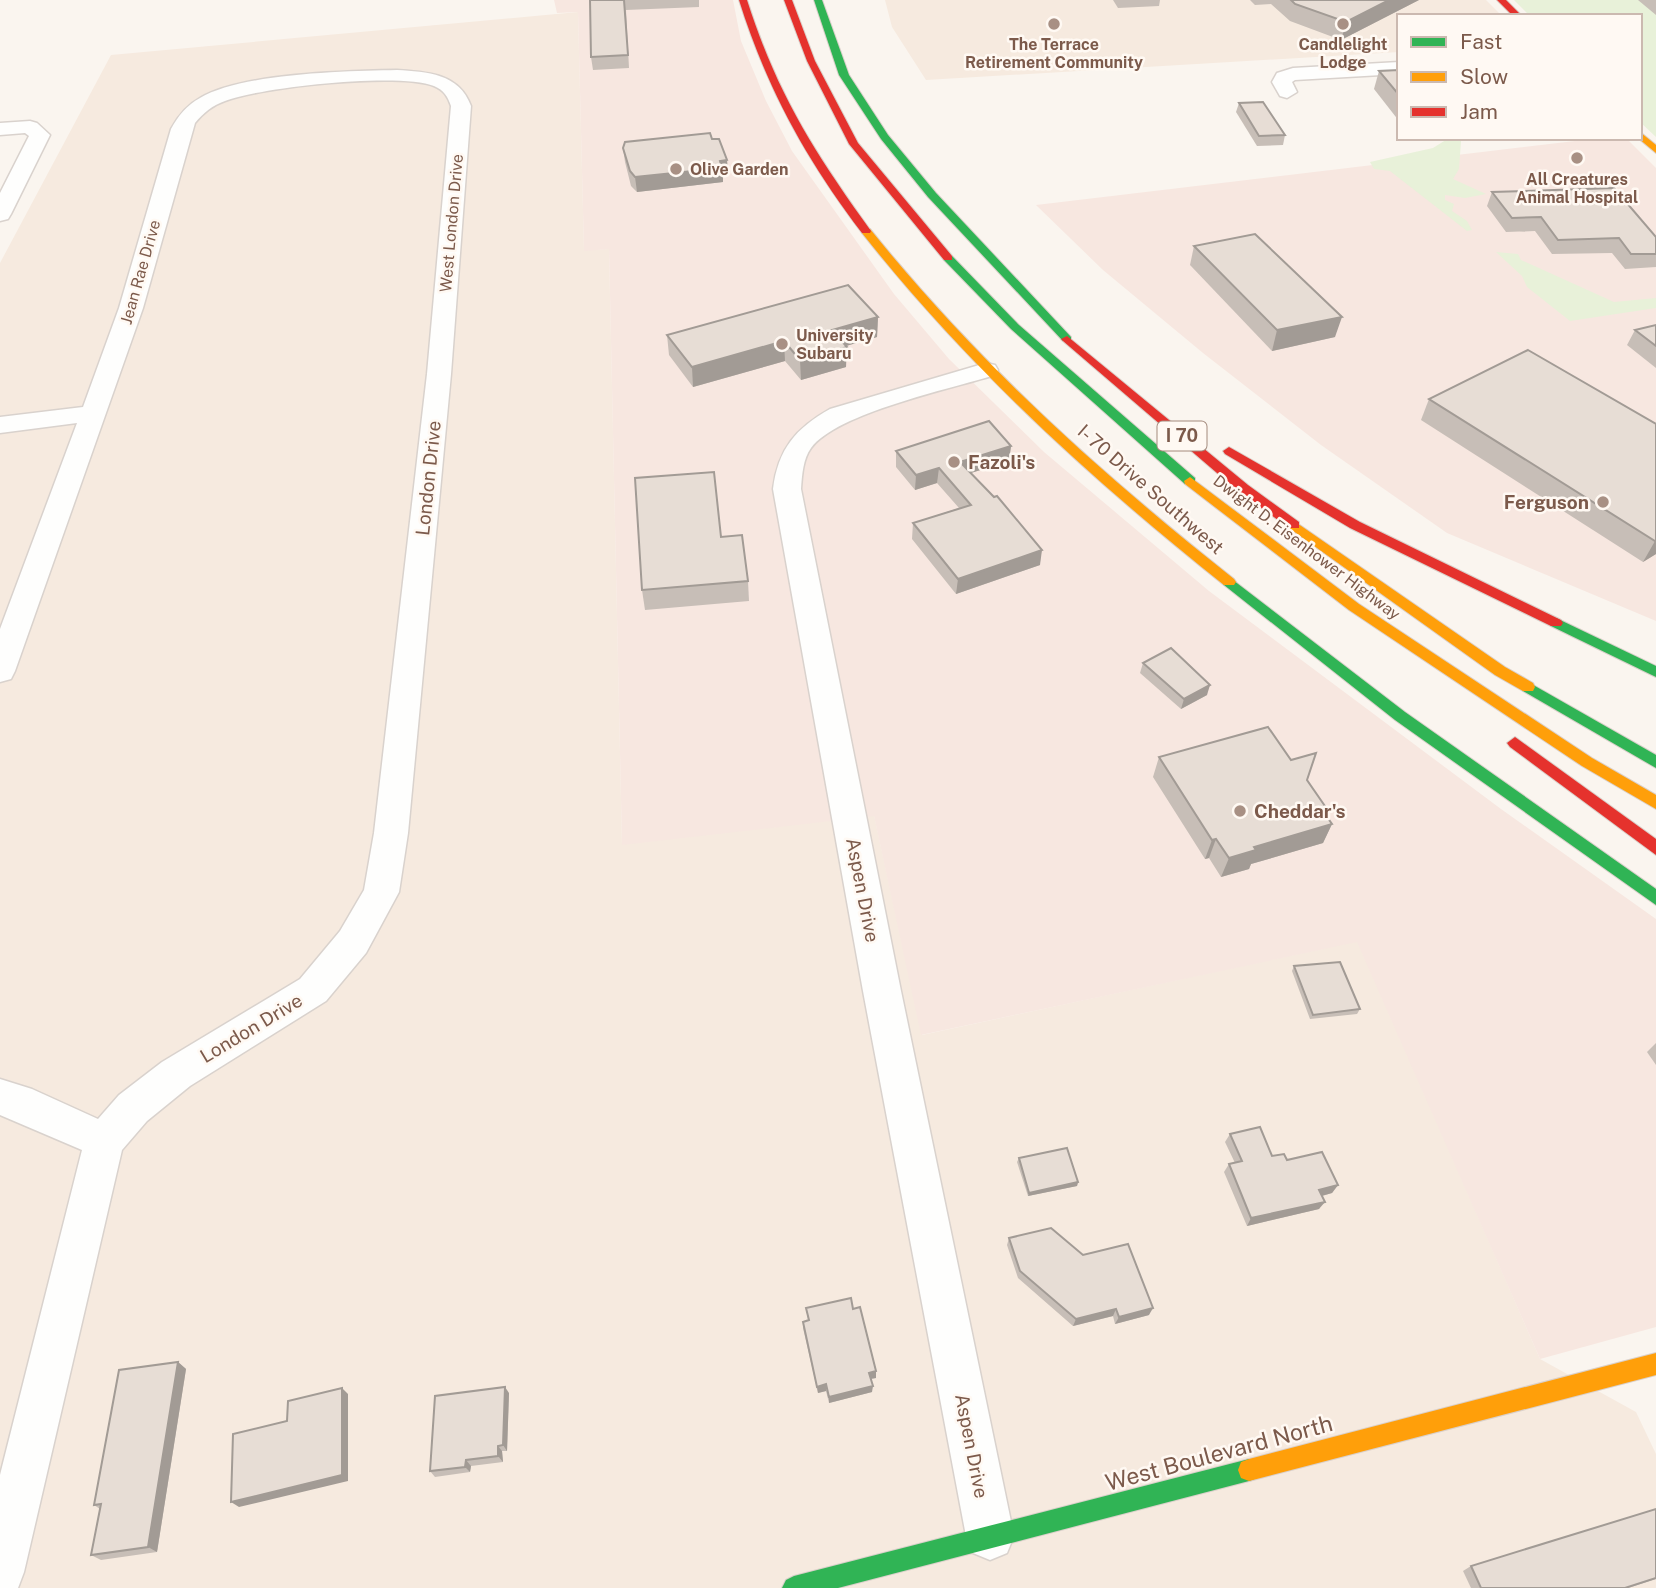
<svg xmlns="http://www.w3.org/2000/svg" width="1656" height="1588" font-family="'Public Sans',sans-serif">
<rect width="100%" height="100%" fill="#faf5ef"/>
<!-- residential -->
<g fill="#f6eadf">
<path d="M 885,0 L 1486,0 L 1502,16 L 1399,16 L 1399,52 L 926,80 L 892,27 Z"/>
<path d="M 578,12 L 584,250 L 609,249 L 622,844 L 874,815 L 922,1035 L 1358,941 L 1540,1359 L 1636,1412 L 1656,1454 L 1656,1588 L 0,1588 L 0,263 L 111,55 Z"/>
</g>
<!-- commercial -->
<g fill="#f7e7e0">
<path d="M 554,0 L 733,0 L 741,41 L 766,101 L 792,151 L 894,294 L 949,359 L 1044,452 L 1209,591 L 1501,809 L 1656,919 L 1656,1327 L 1540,1359 L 1357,942 L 921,1035 L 874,816 L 622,845 L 609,249 L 584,251 L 578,12 L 557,13 Z"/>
<path d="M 1600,138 L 1626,138 L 1656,168 L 1656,621 L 1447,533 L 1321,445 L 1203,353 L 1103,270 L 1036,205 Z"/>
</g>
<!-- green -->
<g fill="#e8f1d9">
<path d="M 1514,0 L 1656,0 L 1656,137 L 1640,122 L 1640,16 L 1530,16 Z"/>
<path d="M 1449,138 L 1461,141 L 1459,169 L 1453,179 L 1486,194 L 1465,198 L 1445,195 L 1445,200 L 1454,204 L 1452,211 L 1467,221 L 1472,230 L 1467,231 L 1390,171 L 1374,169 L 1370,162 L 1433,148 Z"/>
<path d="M 1496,252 L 1518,254 L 1521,260 L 1614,302 L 1656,298 L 1656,308 L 1570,321 L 1527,287 L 1522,276 Z"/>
</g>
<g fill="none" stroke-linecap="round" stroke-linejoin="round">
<defs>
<g id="street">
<path d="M 1399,62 L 1399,74 L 1295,80 L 1292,82 L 1297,92 L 1287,98 L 1280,96 L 1272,82 L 1277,73 L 1293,68 Z"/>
<path d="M 397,70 C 427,72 459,73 471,106 L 451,374 L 408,833 L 399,892 L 366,953 L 326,1001 L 190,1086 L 147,1121 L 122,1150 L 24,1572 L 18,1588 L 0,1588 L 0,1475 L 82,1150 L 0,1115 L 0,1079 L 32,1089 L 98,1119 L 119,1095 L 162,1062 L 300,979 L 340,931 L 364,890 L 374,833 L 427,374 L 451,106 C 448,97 444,90 434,86 C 400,72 261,87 225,101 C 213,105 203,113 195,123 L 143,308 L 15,671 L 11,679 L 0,682 L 0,629 L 77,423 L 0,433 L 0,417 L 83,407 L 119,308 L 171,129 C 178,116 187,105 200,98 C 242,73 347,71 397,70 Z"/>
<path d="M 30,121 L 37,123 L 50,135 L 11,214 L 8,219 L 0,221 L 0,193 L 29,136 L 25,133 L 0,135 L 0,123 Z"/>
<path d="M 986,363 L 995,365 L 998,370 L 995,375 C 950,389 837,413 811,448 C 803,459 802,475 801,489 L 901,991 L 1014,1536 L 1007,1553 L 990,1560 L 973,1553 L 966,1536 L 863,991 L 773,489 C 778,449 796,428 830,409 Z"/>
</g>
<g id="fast">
<path d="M 814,0 L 822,0 L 849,75 L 888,135 L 936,193 L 1071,337 L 1071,341 L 1063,341 L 928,197 L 881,139 L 839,75 Z"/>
<path d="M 944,256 L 952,256 L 1019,325 L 1195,478 L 1195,484 L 1185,484 L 1011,329 L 944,260 Z"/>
<path d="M 1229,577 L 1405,712 L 1656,889 L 1656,905 L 1395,720 L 1224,585 L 1222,582 Z"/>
<path d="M 1556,618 L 1656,666 L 1656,677 L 1551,626 L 1549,623 L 1551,620 Z"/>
<path d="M 1528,682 L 1656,755 L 1656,768 L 1523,691 L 1521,687 Z"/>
<path d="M 1249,1459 L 1257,1462 L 1260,1470 L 1257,1478 L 1249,1481 L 838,1588 L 782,1588 L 786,1580 L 794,1576 Z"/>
</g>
<g id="slow">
<path d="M 1640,132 L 1656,145 L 1656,153 L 1638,138 L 1640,138 Z"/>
<path d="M 862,229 L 870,229 C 978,363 1099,472 1234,579 L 1236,582 L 1234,585 L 1224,585 C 1091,479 968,367 862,233 Z"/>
<path d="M 1190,477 L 1359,604 L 1592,758 L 1656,795 L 1656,809 L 1582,766 L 1349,610 L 1185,484 L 1184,481 Z"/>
<path d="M 1294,521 L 1505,667 L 1533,683 L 1535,687 L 1533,691 L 1523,691 L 1495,675 L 1289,528 L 1289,522 Z"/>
<path d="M 1656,1353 L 1656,1375 L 1249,1481 L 1241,1478 L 1238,1470 L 1241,1462 L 1249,1459 Z"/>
</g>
<g id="jam">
<path d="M 739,0 L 747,0 C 777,94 814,152 871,231 L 870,233 L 862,233 C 806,159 767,89 739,0 Z"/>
<path d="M 784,0 L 792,0 L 815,61 L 858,143 L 952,256 L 952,260 L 944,260 L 849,144 L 807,61 Z"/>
<path d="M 1497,0 L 1506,0 L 1522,16 L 1513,16 Z"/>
<path d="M 1067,336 L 1248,485 L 1299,522 L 1299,528 L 1289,528 L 1238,491 L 1063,341 L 1061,339 Z"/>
<path d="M 1229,447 L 1360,522 L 1561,620 L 1563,623 L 1561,626 L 1551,626 L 1350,528 L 1225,454 L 1223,451 Z"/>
<path d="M 1515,737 L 1656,839 L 1656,855 L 1510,747 L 1507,743 Z"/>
</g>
</defs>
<!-- street casing -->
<use href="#street" stroke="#d9d2cd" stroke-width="3"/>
<!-- fast casing -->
<use href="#fast" stroke="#dad0ca" stroke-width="2"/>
<!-- slow casing -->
<use href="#slow" stroke="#dad0ca" stroke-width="2"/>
<!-- jam casing -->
<use href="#jam" stroke="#dad0ca" stroke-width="2"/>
<!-- street -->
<use href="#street" fill="#fefefd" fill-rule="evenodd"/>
<!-- fast -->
<use href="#fast" fill="#30b455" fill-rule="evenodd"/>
<!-- slow -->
<use href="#slow" fill="#ff9f0a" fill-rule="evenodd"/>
<!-- jam -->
<use href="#jam" fill="#e5322d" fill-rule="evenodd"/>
</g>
<!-- wall -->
<g fill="#c7beb7">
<path d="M 590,0 L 699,0 L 699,7 L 626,10 L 629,68 L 593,70 L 591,57 Z"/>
<path d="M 1113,0 L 1160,0 L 1159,6 L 1118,8 Z"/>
<path d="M 1250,0 L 1419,0 L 1341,40 L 1290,21 L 1271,4 L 1255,5 Z"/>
<path d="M 1638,0 L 1656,0 L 1656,15 Z"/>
<path d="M 1399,70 L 1399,121 L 1374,89 L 1379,71 Z"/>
<path d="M 1239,103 L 1285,135 L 1283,145 L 1257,146 L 1236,112 Z"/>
<path d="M 712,139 L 727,160 L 728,175 L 723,175 L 723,182 L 637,192 L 631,186 L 625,162 L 623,148 Z"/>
<path d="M 1492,192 L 1656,237 L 1656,267 L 1625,269 L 1612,253 L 1552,254 L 1535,231 L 1506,232 L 1487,206 Z"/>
<path d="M 1194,246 L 1335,337 L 1272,351 L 1190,265 Z"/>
<path d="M 878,317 L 877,337 L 846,346 L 846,367 L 801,380 L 785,361 L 693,387 L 669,355 L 667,335 Z"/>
<path d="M 1656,325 L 1656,368 L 1627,345 L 1635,330 Z"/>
<path d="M 1429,399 L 1656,424 L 1656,554 L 1643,562 L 1421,420 Z"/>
<path d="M 1011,446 L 1009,461 L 971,473 L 1040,565 L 956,594 L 912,539 L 913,523 L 959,508 L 937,483 L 915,490 L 896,467 L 896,451 Z"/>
<path d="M 721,537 L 748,581 L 749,601 L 645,610 L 642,590 Z"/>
<path d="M 1143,663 L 1207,695 L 1181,709 L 1140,673 Z"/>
<path d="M 1159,757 L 1291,760 L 1307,780 L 1325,814 L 1332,824 L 1323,843 L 1251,864 L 1249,869 L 1221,877 L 1209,858 L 1205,859 L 1153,777 Z"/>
<path d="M 1294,966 L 1360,1009 L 1357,1014 L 1310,1019 L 1292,971 Z"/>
<path d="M 1656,1043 L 1656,1065 L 1647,1052 Z"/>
<path d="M 1230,1134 L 1272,1156 L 1287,1160 L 1338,1185 L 1332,1193 L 1322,1196 L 1319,1209 L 1247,1226 L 1224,1172 L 1229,1164 L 1235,1163 L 1225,1142 Z"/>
<path d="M 1019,1158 L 1078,1182 L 1077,1186 L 1028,1196 L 1017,1162 Z"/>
<path d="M 1009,1238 L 1083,1255 L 1149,1315 L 1115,1324 L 1113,1316 L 1073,1326 L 1018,1278 L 1007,1245 Z"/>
<path d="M 806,1308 L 853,1309 L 876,1378 L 871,1379 L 872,1392 L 829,1403 L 826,1391 L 818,1393 L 803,1328 L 803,1322 L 808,1320 Z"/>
<path d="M 178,1362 L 186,1369 L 157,1552 L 101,1560 L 91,1555 L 100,1509 L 94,1505 Z"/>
<path d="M 509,1393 L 507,1451 L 502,1451 L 503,1462 L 471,1466 L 470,1472 L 435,1477 L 430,1471 Z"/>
<path d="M 1656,1509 L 1656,1579 L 1628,1588 L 1471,1588 L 1463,1571 L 1471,1566 Z"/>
</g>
<!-- shaded-wall -->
<g fill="#a29b95">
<path d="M 1389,0 L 1419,0 L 1341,40 L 1346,22 Z"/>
<path d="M 727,160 L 728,175 L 723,175 L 723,182 L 637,192 L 635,177 Z"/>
<path d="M 878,317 L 877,337 L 832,350 L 832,330 Z"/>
<path d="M 1342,317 L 1335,337 L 1272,351 L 1277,330 Z"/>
<path d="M 784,341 L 785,361 L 693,387 L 692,367 Z"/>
<path d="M 847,347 L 846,367 L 801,380 L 800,360 Z"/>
<path d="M 1011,446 L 1009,461 L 958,477 L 960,462 Z"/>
<path d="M 939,468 L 937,483 L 915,490 L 916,475 Z"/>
<path d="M 1655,541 L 1656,541 L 1656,554 L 1643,562 Z"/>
<path d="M 1042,550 L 1040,565 L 956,594 L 958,579 Z"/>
<path d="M 1210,685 L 1207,695 L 1181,709 L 1184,699 Z"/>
<path d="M 1332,824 L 1323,843 L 1251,864 L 1249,869 L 1221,877 L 1229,858 L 1254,847 Z"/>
<path d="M 1216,839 L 1209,858 L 1205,859 L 1212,840 Z"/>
<path d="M 1078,1182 L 1077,1186 L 1028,1196 L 1029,1193 Z"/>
<path d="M 1338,1185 L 1332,1193 L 1314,1198 L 1319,1190 Z"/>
<path d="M 1325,1202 L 1319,1209 L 1247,1226 L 1251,1218 Z"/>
<path d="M 1153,1308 L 1149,1315 L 1115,1324 L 1119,1317 Z"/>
<path d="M 1116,1309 L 1113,1316 L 1073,1326 L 1076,1319 Z"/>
<path d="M 178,1362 L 186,1369 L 157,1552 L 148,1547 Z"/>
<path d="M 876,1371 L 876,1378 L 869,1379 L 869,1373 Z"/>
<path d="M 826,1384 L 826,1391 L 818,1393 L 817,1387 Z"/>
<path d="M 873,1386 L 872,1392 L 829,1403 L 829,1397 Z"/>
<path d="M 505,1387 L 509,1393 L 507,1451 L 503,1445 Z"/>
<path d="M 342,1388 L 348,1394 L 348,1481 L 239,1507 L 231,1502 Z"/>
<path d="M 498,1446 L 502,1451 L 503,1462 L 498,1456 Z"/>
<path d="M 466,1460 L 471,1466 L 470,1472 L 465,1467 Z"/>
</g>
<!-- building -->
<g fill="#e7ddd5" stroke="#a29b95" stroke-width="2">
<path d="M 590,0 L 624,0 L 628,55 L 591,57 Z"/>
<path d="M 1291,0 L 1389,0 L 1346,22 L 1295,4 Z"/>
<path d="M 1399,70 L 1399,95 L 1379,71 Z"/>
<path d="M 1263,102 L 1285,135 L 1259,136 L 1239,103 Z"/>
<path d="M 710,133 L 712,139 L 719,139 L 727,160 L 720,161 L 722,168 L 635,177 L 630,171 L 623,148 L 625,142 Z"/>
<path d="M 1614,188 L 1656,237 L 1656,254 L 1631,254 L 1619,238 L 1558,240 L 1541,217 L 1512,218 L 1492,192 Z"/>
<path d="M 1255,234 L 1342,317 L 1277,330 L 1194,246 Z"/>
<path d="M 848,285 L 878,317 L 832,330 L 847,347 L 800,360 L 784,341 L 692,367 L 667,335 Z"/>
<path d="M 1656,325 L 1656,346 L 1635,330 Z"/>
<path d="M 1528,350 L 1656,424 L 1656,541 L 1655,541 L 1429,399 Z"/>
<path d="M 989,421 L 1011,446 L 960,462 L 994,497 L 997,496 L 1042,550 L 958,579 L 913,523 L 971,505 L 939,468 L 916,475 L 896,451 Z"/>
<path d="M 714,472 L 721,537 L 742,535 L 748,581 L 642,590 L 635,478 Z"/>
<path d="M 1171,648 L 1210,685 L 1184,699 L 1143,663 Z"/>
<path d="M 1268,727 L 1291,760 L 1316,753 L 1307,780 L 1327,809 L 1322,810 L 1332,824 L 1254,847 L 1256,850 L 1229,858 L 1216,839 L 1212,840 L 1159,757 Z"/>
<path d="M 1340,962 L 1360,1009 L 1313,1015 L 1294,966 Z"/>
<path d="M 1260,1127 L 1272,1156 L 1284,1154 L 1287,1160 L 1322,1152 L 1338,1185 L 1319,1190 L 1325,1202 L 1251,1218 L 1229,1164 L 1242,1161 L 1230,1134 Z"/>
<path d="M 1067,1148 L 1078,1182 L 1029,1193 L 1019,1158 Z"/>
<path d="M 1051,1228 L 1083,1255 L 1128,1244 L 1153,1308 L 1119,1317 L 1116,1309 L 1076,1319 L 1020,1271 L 1009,1238 Z"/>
<path d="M 851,1298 L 853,1309 L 860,1307 L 876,1371 L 869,1373 L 873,1386 L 829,1397 L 826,1384 L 817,1387 L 803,1322 L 809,1320 L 806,1308 Z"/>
<path d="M 178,1362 L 148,1547 L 91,1555 L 101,1504 L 94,1505 L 119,1370 Z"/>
<path d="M 505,1387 L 503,1445 L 498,1446 L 498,1456 L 466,1460 L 465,1467 L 430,1471 L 435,1396 Z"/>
<path d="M 342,1388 L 342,1475 L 231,1502 L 233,1434 L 287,1421 L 288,1401 Z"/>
<path d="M 1656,1509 L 1656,1578 L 1625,1588 L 1481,1588 L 1471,1566 Z"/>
</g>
<!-- markers -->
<g fill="#a89084" stroke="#fff9f3" stroke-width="2.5">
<circle cx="1054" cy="24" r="7"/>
<circle cx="1343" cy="24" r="7"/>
<circle cx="1577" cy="158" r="7"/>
<circle cx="676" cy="169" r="7"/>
<circle cx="782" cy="344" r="7"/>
<circle cx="954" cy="462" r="7"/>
<circle cx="1603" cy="502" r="7"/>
<circle cx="1240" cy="811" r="7"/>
</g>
<g text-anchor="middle" stroke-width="5" stroke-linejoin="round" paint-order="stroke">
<!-- far-poi labels -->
<g font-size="16" font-weight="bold" fill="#7c5a4b" stroke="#fff9f3">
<text x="1054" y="50">The Terrace<tspan x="1054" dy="18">Retirement Community</tspan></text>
<text x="1343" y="50">Candlelight<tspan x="1343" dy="18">Lodge</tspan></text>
<text x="690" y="175" text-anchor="start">Olive Garden</text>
<text x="1577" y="185">All Creatures<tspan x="1577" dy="18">Animal Hospital</tspan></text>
<text x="796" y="341" text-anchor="start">University<tspan x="796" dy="18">Subaru</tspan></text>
</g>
<!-- far-street labels -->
<g font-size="16" fill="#7c5a4b" stroke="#fff9f3">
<text transform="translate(451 223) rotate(-85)" y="6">West London Drive</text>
<text transform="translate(140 272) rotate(-74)" y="6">Jean Rae Drive</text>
<text transform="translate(1307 547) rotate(37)" y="6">Dwight D. Eisenhower Highway</text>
</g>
<!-- shield labels -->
<rect fill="#fff9f3" stroke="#a38a7d" stroke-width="2" x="1157.5" y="421.5" width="49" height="29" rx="5"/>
<g font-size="18" font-weight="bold" fill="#7c5a4b">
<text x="1182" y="442">I 70</text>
</g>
<!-- poi labels -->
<g font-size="19" font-weight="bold" fill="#7c5a4b" stroke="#fff9f3" text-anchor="start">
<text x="968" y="469">Fazoli's</text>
<text x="1589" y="509" text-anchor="end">Ferguson</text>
<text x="1254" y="818">Cheddar's</text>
</g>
<!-- street labels -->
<g font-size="19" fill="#7c5a4b" stroke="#fff9f3">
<text transform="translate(428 478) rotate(-84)" y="7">London Drive</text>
<text transform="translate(1151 489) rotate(41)" y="7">I- 70 Drive Southwest</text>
<text transform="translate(863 890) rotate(79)" y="7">Aspen Drive</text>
<text transform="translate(251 1028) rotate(-31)" y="7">London Drive</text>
<text transform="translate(972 1446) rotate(79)" y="7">Aspen Drive</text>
</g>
<!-- near-street labels -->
<g font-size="23" fill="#7c5a4b" stroke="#fff9f3">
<text transform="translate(1219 1453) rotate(-15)" y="8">West Boulevard North</text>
</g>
</g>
<!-- legend -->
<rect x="1397" y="14" width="245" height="126" fill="#fff9f3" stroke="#cbb9b0" stroke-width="2"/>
<rect x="1411" y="37" width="35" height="10" fill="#30b455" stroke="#cbb9b0" stroke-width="2"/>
<text x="1460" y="49" font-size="21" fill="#7c5a4b">Fast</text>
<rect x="1411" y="72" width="35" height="10" fill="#ff9f0a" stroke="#cbb9b0" stroke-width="2"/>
<text x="1460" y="84" font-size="21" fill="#7c5a4b">Slow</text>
<rect x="1411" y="107" width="35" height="10" fill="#e5322d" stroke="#cbb9b0" stroke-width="2"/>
<text x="1460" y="119" font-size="21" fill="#7c5a4b">Jam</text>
</svg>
